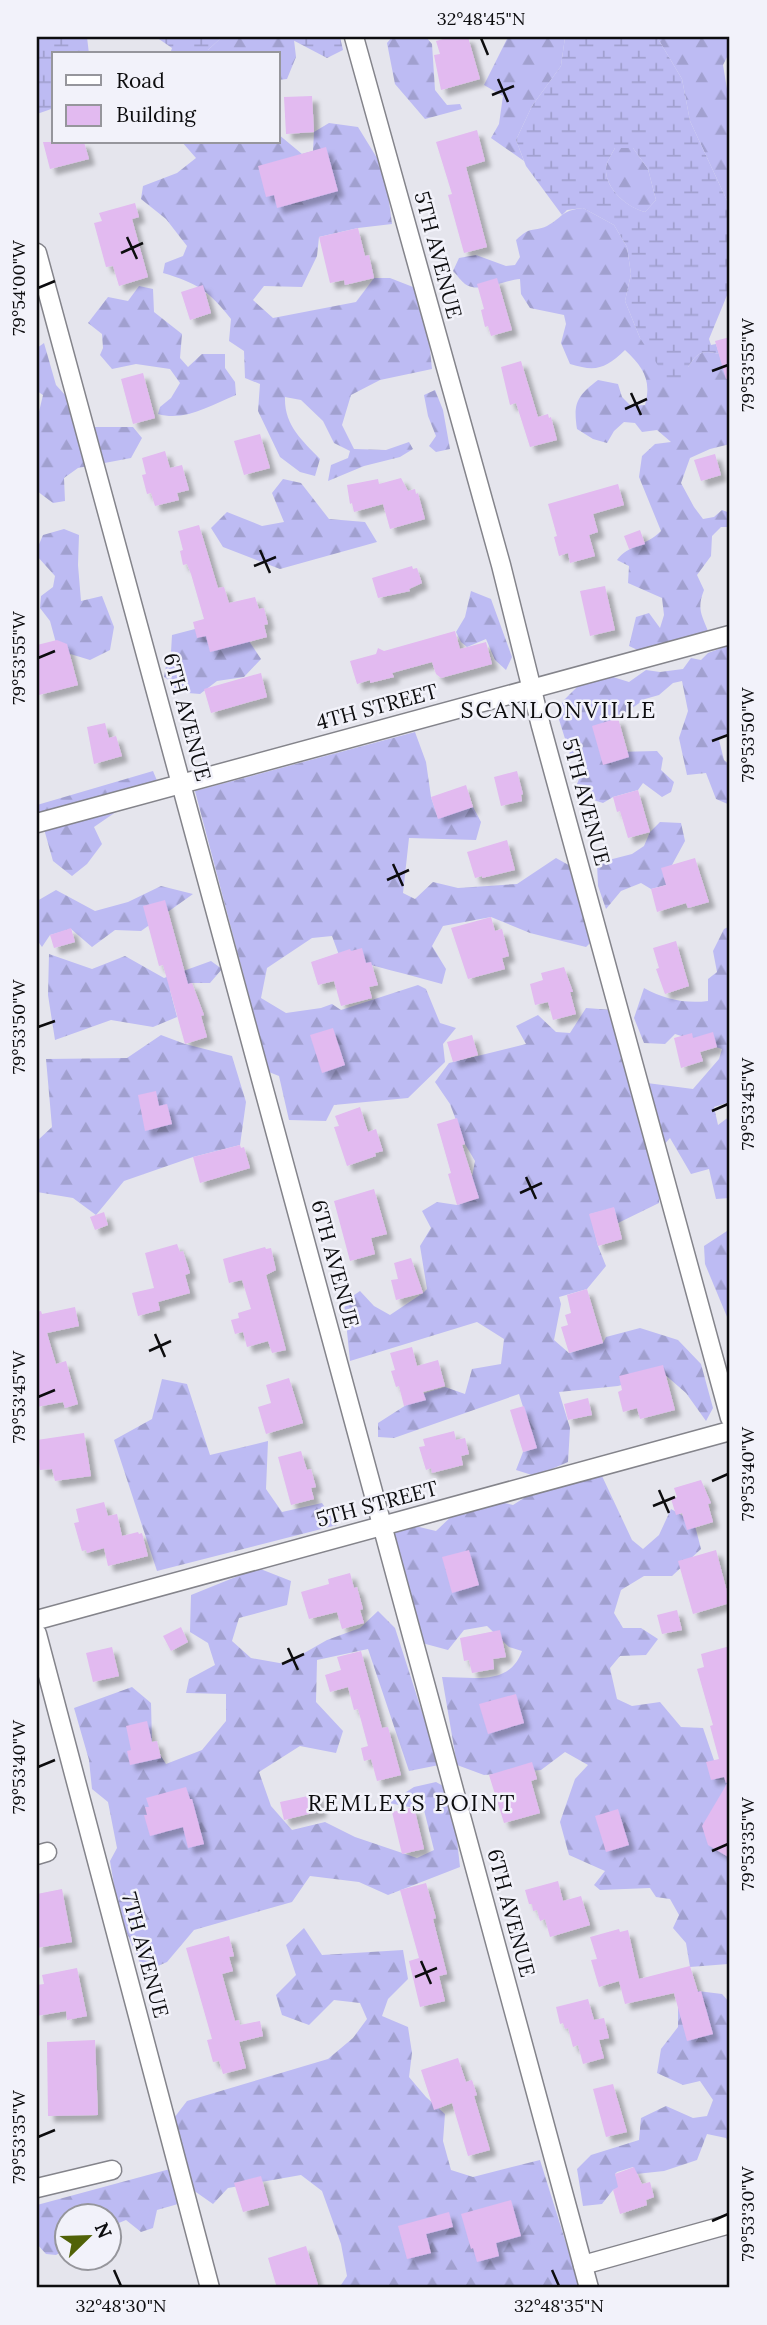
<svg xmlns="http://www.w3.org/2000/svg" width="767" height="2325" font-family="Lora,serif">
<defs>
<pattern id="forest-firs" width="22" height="20" patternUnits="userSpaceOnUse" patternTransform="scale(1.75)"><rect width="22" height="20" fill="#bdbbf3"/><path d="M5 1l3.5 6h-7zM16 11l3.5 6h-7z" fill="#a1a0cf"/></pattern>
<pattern id="wetland-marsh" width="20" height="14" patternUnits="userSpaceOnUse" patternTransform="scale(1.75)"><rect width="20" height="14" fill="#bdbbf3"/><path d="M1 5h8M5 5V1M11 12h8M15 12V8" fill="none" stroke="#a1a0cf"/></pattern>
<filter id="shadow"><feDropShadow dx="6" dy="6" stdDeviation="2" flood-color="#0004"/></filter>
</defs>
<rect width="100%" height="100%" fill="#e5e5ed"/>
<!-- forest -->
<g fill="url(#forest-firs)">
<path d="M 222,37 L 287,37 L 294,40 L 296,57 L 287,79 L 278,80 L 278,54 L 170,54 L 172,48 L 189,38 L 208,50 Z"/>
<path d="M 392,37 L 426,37 L 432,44 L 435,90 L 447,105 L 460,104 L 462,109 L 425,119 L 395,84 L 387,43 Z"/>
<path d="M 508,37 L 565,37 L 561,66 L 532,106 L 516,140 L 524,161 L 491,138 L 499,124 L 503,96 L 484,85 Z"/>
<path d="M 657,37 L 730,37 L 730,51 L 723,65 L 727,89 L 730,95 L 730,207 L 690,121 L 682,79 Z"/>
<path d="M 329,123 L 358,127 L 385,171 L 392,224 L 358,228 L 319,237 L 317,256 L 302,287 L 264,286 L 253,300 L 273,318 L 356,302 L 374,278 L 390,278 L 413,287 L 426,310 L 432,369 L 380,380 L 351,395 L 342,425 L 354,449 L 386,450 L 409,442 L 413,449 L 400,457 L 364,466 L 328,481 L 331,465 L 348,458 L 350,451 L 334,443 L 323,421 L 301,400 L 285,397 C 284,425 302,440 320,459 L 315,476 L 300,472 L 280,457 L 258,411 L 260,384 L 245,378 L 244,351 L 229,341 L 231,319 C 209,291 197,283 163,273 L 165,263 L 183,256 L 187,246 L 166,219 L 141,199 L 143,186 L 177,173 L 196,158 L 182,142 L 278,142 L 278,134 L 302,154 L 313,151 L 314,132 Z"/>
<path d="M 615,148 L 633,148 L 648,169 L 656,200 L 645,212 C 628,208 605,189 606,169 C 606,162 612,154 615,148 Z"/>
<path d="M 583,208 L 614,225 L 627,247 L 631,274 L 625,301 L 640,338 L 688,367 C 697,353 702,349 719,354 L 721,360 L 730,357 L 730,444 L 710,449 L 690,458 L 681,483 L 694,507 L 703,519 L 714,517 L 722,510 L 730,513 L 730,527 L 721,527 L 712,536 L 711,556 L 697,575 L 704,590 C 697,608 701,614 708,631 L 673,640 L 666,647 L 644,653 L 629,646 L 636,617 L 649,613 L 660,628 L 664,615 L 662,598 L 628,583 L 629,566 L 617,560 C 629,544 645,547 661,531 L 639,477 L 642,456 L 655,444 L 671,442 L 657,430 L 642,432 L 635,423 L 624,422 L 614,431 L 607,443 L 593,439 L 577,429 C 573,403 577,396 598,380 L 618,384 L 622,397 L 631,406 L 645,405 C 652,380 643,367 625,350 C 605,369 596,372 570,364 L 561,343 L 566,324 L 564,315 L 530,308 L 521,294 L 520,279 C 504,280 479,294 465,284 C 461,281 457,275 453,271 L 459,258 L 476,255 L 506,266 L 515,265 L 520,257 L 516,240 C 532,225 531,233 547,226 C 564,217 559,211 583,208 Z"/>
<path d="M 139,286 L 153,289 L 154,312 L 182,334 L 180,358 L 188,367 L 202,354 L 225,354 L 225,368 L 235,382 L 236,395 C 211,405 185,422 158,414 L 160,407 L 171,398 L 180,383 L 170,369 L 136,364 L 112,369 L 100,355 L 103,348 L 102,334 L 88,323 L 108,297 L 128,301 Z"/>
<path d="M 44,343 L 56,385 L 94,427 L 133,427 L 142,438 L 131,458 L 78,468 L 64,478 L 65,501 L 53,503 L 37,491 L 37,420 L 43,395 L 37,391 L 37,348 Z"/>
<path d="M 435,390 L 443,410 L 450,449 L 436,452 L 429,446 L 436,436 L 428,416 L 424,395 Z"/>
<path d="M 283,479 L 301,483 L 329,519 L 365,522 L 377,542 L 280,569 L 223,547 L 211,528 L 227,512 L 262,526 L 284,522 L 272,493 Z"/>
<path d="M 64,529 L 79,535 L 78,565 L 81,601 L 102,596 L 114,627 L 110,650 L 90,660 L 67,653 L 56,643 L 50,621 L 40,608 L 41,596 L 53,587 L 55,576 L 37,556 L 37,549 L 43,535 Z"/>
<path d="M 471,591 L 491,599 L 512,657 L 506,670 L 495,660 L 486,639 L 467,647 L 461,642 L 456,632 L 465,617 Z"/>
<path d="M 195,629 L 243,632 L 261,659 L 244,677 L 217,681 L 200,694 L 176,692 L 172,682 L 164,677 L 166,666 L 178,656 L 171,652 L 172,635 Z"/>
<path d="M 730,645 L 730,731 L 719,740 L 724,760 L 730,765 L 730,805 L 716,799 L 706,773 L 687,775 L 679,738 L 688,711 L 682,681 L 673,683 L 659,695 L 645,699 L 618,718 L 598,746 L 615,752 L 657,751 L 663,758 L 661,770 L 674,782 L 671,792 L 662,797 L 643,783 L 638,790 L 613,797 L 603,803 L 584,797 L 577,784 L 584,767 L 581,761 L 571,758 L 557,713 L 564,700 L 578,686 L 613,677 L 629,682 L 646,670 L 660,672 L 683,669 L 691,658 L 701,660 L 708,653 Z"/>
<path d="M 415,732 L 426,762 L 431,797 L 438,818 L 473,807 L 481,822 L 476,840 L 409,838 L 403,893 L 415,899 L 433,882 L 458,888 L 517,884 L 556,858 L 574,868 L 592,941 L 586,947 L 530,933 L 491,917 L 443,926 L 432,946 L 446,969 L 442,984 C 408,974 373,967 339,955 L 332,936 L 312,938 L 267,968 L 261,998 L 286,1013 L 321,1008 L 332,1004 L 341,1010 L 418,985 L 426,989 L 440,1023 L 456,1028 L 443,1044 L 445,1062 L 408,1098 L 334,1105 L 326,1121 L 289,1120 L 279,1076 L 269,1072 L 195,791 Z"/>
<path d="M 153,771 L 158,783 L 94,827 L 102,844 L 87,864 L 72,876 L 53,861 L 44,829 L 37,830 L 37,805 Z"/>
<path d="M 660,822 L 681,823 L 685,841 L 672,865 L 666,885 L 651,889 L 641,883 L 621,891 L 606,909 L 598,886 L 597,863 L 632,854 L 644,846 L 650,832 Z"/>
<path d="M 161,886 L 193,894 L 141,931 L 115,930 L 92,947 L 71,929 L 50,935 L 42,947 L 37,940 L 37,901 L 56,890 L 95,911 L 128,902 Z"/>
<path d="M 730,926 L 730,1102 L 714,1107 L 718,1125 L 730,1116 L 730,1198 L 716,1199 L 709,1169 L 691,1174 L 670,1138 L 653,1157 L 659,1178 L 659,1203 L 618,1223 L 614,1208 L 590,1214 L 598,1246 L 606,1266 L 587,1289 L 559,1297 L 561,1304 L 554,1340 L 569,1353 L 603,1343 L 606,1337 L 640,1328 L 678,1340 L 701,1364 L 713,1408 L 706,1421 L 686,1393 L 663,1373 L 618,1386 L 559,1392 L 570,1428 L 568,1462 L 535,1476 L 516,1470 L 523,1452 L 536,1448 L 519,1394 L 394,1438 L 378,1437 L 378,1423 L 425,1393 L 445,1387 L 465,1394 L 472,1369 L 501,1364 L 504,1339 L 477,1322 L 350,1361 L 344,1302 L 360,1291 L 374,1306 L 390,1315 L 423,1293 L 427,1289 L 420,1246 L 431,1228 L 422,1211 L 437,1202 L 457,1205 L 478,1198 L 472,1177 L 475,1161 L 465,1144 L 450,1104 L 435,1082 L 449,1063 L 526,1044 L 516,1026 L 538,1015 L 556,1032 L 570,1033 L 586,1008 L 613,1010 L 647,1083 L 693,1089 L 719,1059 L 722,1049 L 675,1034 L 665,1044 L 644,1043 L 634,1018 L 644,988 C 664,999 685,1004 708,1001 L 708,979 L 717,972 L 713,951 L 724,929 Z"/>
<path d="M 49,954 L 92,969 L 125,956 L 164,978 L 211,961 L 222,969 L 210,983 L 192,983 L 170,990 L 177,1017 L 153,1027 L 111,1020 L 55,1040 L 48,995 Z"/>
<path d="M 161,1035 L 185,1044 L 232,1056 L 246,1102 L 240,1145 L 193,1157 L 124,1181 L 96,1215 L 73,1198 L 37,1192 L 37,1141 L 52,1127 L 46,1059 L 127,1058 Z"/>
<path d="M 730,1229 L 730,1324 L 705,1264 L 704,1246 Z"/>
<path d="M 162,1379 L 187,1384 L 210,1455 L 268,1441 L 266,1489 L 282,1512 L 322,1503 L 337,1525 L 157,1571 L 114,1440 L 152,1419 Z"/>
<path d="M 602,1476 L 632,1540 L 643,1549 L 659,1535 L 671,1509 L 694,1522 L 701,1549 L 672,1576 L 644,1576 L 621,1590 L 614,1613 L 623,1628 L 641,1628 L 658,1639 L 646,1655 L 620,1656 L 610,1668 L 617,1699 L 632,1706 L 660,1702 L 681,1727 L 703,1728 L 717,1769 L 730,1774 L 730,1963 L 728,1964 L 690,1967 L 686,1943 L 673,1928 L 679,1915 L 670,1899 L 656,1897 L 650,1888 L 600,1890 L 594,1885 L 605,1871 L 569,1855 L 560,1822 L 575,1779 L 588,1765 L 565,1752 L 541,1770 L 484,1775 L 457,1765 L 442,1677 C 473,1677 510,1686 522,1651 L 509,1647 L 487,1626 L 464,1630 L 448,1650 L 422,1643 L 392,1534 L 415,1526 L 436,1531 L 455,1513 L 497,1501 L 513,1505 L 527,1496 Z"/>
<path d="M 258,1568 L 291,1581 L 287,1605 L 239,1618 L 232,1641 L 251,1658 L 285,1664 L 327,1640 L 360,1628 L 378,1611 L 395,1628 L 439,1765 L 409,1771 L 368,1649 L 317,1660 L 316,1702 L 343,1731 L 336,1753 L 300,1746 L 259,1772 L 271,1806 L 292,1830 L 325,1822 L 355,1837 L 417,1858 L 434,1850 L 424,1810 L 389,1803 L 414,1787 L 436,1782 L 447,1788 L 455,1821 L 460,1867 L 388,1895 L 359,1882 L 310,1876 L 292,1902 L 194,1930 L 167,1962 L 144,1972 L 119,1915 L 110,1861 L 117,1848 L 108,1802 L 92,1789 L 89,1760 L 74,1708 L 132,1687 L 151,1703 L 152,1742 L 166,1764 L 202,1750 L 226,1721 L 226,1694 L 186,1693 L 189,1679 L 215,1665 L 208,1643 L 190,1632 L 191,1595 Z"/>
<path d="M 304,1928 L 322,1955 L 403,1950 L 408,1979 L 388,1999 L 382,2016 L 408,2027 L 412,2053 L 409,2077 L 426,2097 L 445,2114 L 443,2141 L 451,2170 L 473,2177 L 540,2160 L 580,2288 L 339,2288 L 347,2276 L 341,2244 L 322,2191 L 301,2175 L 228,2188 L 213,2204 L 193,2190 L 174,2118 L 187,2101 L 328,2059 L 353,2038 L 367,2019 L 360,2003 L 334,2000 L 309,2025 L 282,2015 L 276,1995 L 296,1975 L 286,1945 Z"/>
<path d="M 698,1991 L 722,1994 L 730,2003 L 730,2147 L 726,2138 L 707,2134 L 697,2160 L 664,2171 L 636,2174 L 633,2167 L 617,2172 L 615,2174 L 620,2187 L 613,2190 L 602,2204 L 583,2206 L 577,2169 L 591,2155 L 639,2140 L 641,2118 L 666,2106 L 693,2118 L 707,2116 L 713,2100 L 700,2081 L 683,2085 L 657,2073 L 661,2049 L 678,2027 L 678,2005 Z"/>
<path d="M 170,2169 L 178,2204 L 157,2210 L 153,2228 L 141,2232 L 126,2220 L 109,2227 L 108,2216 L 66,2216 L 66,2249 L 56,2255 L 46,2254 L 37,2244 L 37,2205 Z"/>
</g>
<!-- wetland -->
<g fill="url(#wetland-marsh)" fill-rule="evenodd">
<path d="M 37,37 L 87,37 L 89,54 L 54,54 L 54,108 L 37,114 Z"/>
<path d="M 156,37 L 222,37 L 208,50 L 172,48 Z"/>
<path d="M 287,37 L 340,37 L 343,50 L 327,58 Z"/>
<path d="M 565,37 L 657,37 L 682,79 L 690,121 L 730,207 L 730,288 L 709,339 L 711,345 L 716,344 L 719,354 C 702,349 697,353 688,367 L 693,378 L 680,388 L 672,387 L 640,338 L 625,301 L 631,274 L 627,247 L 614,225 L 583,208 L 567,210 L 562,215 L 526,166 L 516,140 L 532,106 L 561,66 ZM 615,148 L 633,148 L 648,169 L 656,200 L 645,212 C 628,208 605,189 606,169 C 606,162 612,154 615,148 Z"/>
</g>
<!-- building -->
<g fill="#e2baf0" filter="url(#shadow)">
<path d="M 450,37 L 468,37 L 480,79 L 441,90 L 434,55 L 440,54 L 436,41 Z"/>
<path d="M 312,96 L 314,132 L 286,134 L 284,97 Z"/>
<path d="M 477,130 L 485,161 L 466,167 L 487,247 L 464,253 L 448,195 L 452,194 L 436,142 Z"/>
<path d="M 43,142 L 84,142 L 89,159 L 50,169 Z"/>
<path d="M 326,147 L 338,191 L 277,208 L 274,195 L 266,197 L 258,166 Z"/>
<path d="M 135,203 L 139,217 L 132,219 L 148,277 L 119,286 L 113,266 L 106,267 L 94,223 L 102,221 L 99,213 Z"/>
<path d="M 358,228 L 365,256 L 369,255 L 374,278 L 345,285 L 344,280 L 330,283 L 319,237 Z"/>
<path d="M 497,278 L 512,330 L 491,336 L 488,326 L 485,327 L 481,310 L 484,309 L 477,284 Z"/>
<path d="M 203,285 L 211,313 L 190,320 L 181,292 Z"/>
<path d="M 730,337 L 730,378 L 726,379 L 715,341 Z"/>
<path d="M 521,361 L 538,417 L 548,414 L 549,418 L 551,417 L 557,440 L 530,447 L 516,403 L 510,405 L 501,367 Z"/>
<path d="M 143,373 L 155,418 L 133,424 L 121,379 Z"/>
<path d="M 260,434 L 270,468 L 244,475 L 234,441 Z"/>
<path d="M 165,451 L 170,468 L 182,465 L 189,490 L 177,493 L 179,500 L 155,506 L 151,493 L 147,494 L 142,475 L 146,474 L 142,458 Z"/>
<path d="M 715,454 L 721,475 L 701,481 L 694,460 Z"/>
<path d="M 401,478 L 408,491 L 415,489 L 416,494 L 418,493 L 425,519 L 390,529 L 383,504 L 354,512 L 352,503 L 350,504 L 347,485 L 378,479 L 379,484 Z"/>
<path d="M 618,484 L 624,505 L 593,514 L 598,532 L 589,535 L 595,556 L 570,563 L 568,553 L 559,556 L 554,537 L 557,536 L 548,504 Z"/>
<path d="M 199,525 L 218,588 L 224,587 L 229,603 L 255,597 L 259,609 L 264,608 L 268,624 L 264,625 L 267,637 L 210,652 L 206,636 L 197,638 L 193,622 L 204,619 L 191,574 L 187,564 L 183,565 L 180,551 L 183,550 L 178,531 Z"/>
<path d="M 640,530 L 645,544 L 629,549 L 624,536 Z"/>
<path d="M 412,566 L 413,569 L 417,568 L 422,583 L 409,589 L 410,591 L 378,598 L 372,578 Z"/>
<path d="M 605,586 L 615,630 L 590,636 L 580,591 Z"/>
<path d="M 455,631 L 460,649 L 486,642 L 492,664 L 441,678 L 436,674 L 432,662 L 392,673 L 394,677 L 370,683 L 370,680 L 357,684 L 350,661 L 376,654 L 378,648 L 384,651 Z"/>
<path d="M 57,640 L 67,644 L 78,685 L 39,695 L 37,688 L 37,645 Z"/>
<path d="M 261,673 L 267,697 L 211,713 L 204,689 Z"/>
<path d="M 618,718 L 629,757 L 603,765 L 592,726 Z"/>
<path d="M 105,723 L 109,738 L 116,736 L 122,756 L 94,764 L 87,727 Z"/>
<path d="M 517,771 L 523,794 L 521,795 L 522,801 L 501,806 L 494,777 Z"/>
<path d="M 466,785 L 473,807 L 438,819 L 431,797 Z"/>
<path d="M 638,790 L 650,832 L 628,838 L 620,811 L 617,812 L 613,797 Z"/>
<path d="M 507,840 L 515,870 L 482,878 L 482,876 L 475,878 L 467,852 Z"/>
<path d="M 695,858 L 709,902 L 688,908 L 686,903 L 657,912 L 651,889 L 666,885 L 661,868 Z"/>
<path d="M 165,900 L 188,984 L 192,983 L 204,1015 L 201,1016 L 207,1037 L 185,1044 L 163,965 L 159,966 L 143,906 Z"/>
<path d="M 491,917 L 495,931 L 502,929 L 509,956 L 502,958 L 505,969 L 468,979 L 451,928 Z"/>
<path d="M 71,928 L 75,942 L 54,948 L 50,935 Z"/>
<path d="M 676,941 L 689,986 L 665,994 L 656,969 L 659,968 L 653,948 Z"/>
<path d="M 362,948 L 366,963 L 371,962 L 378,985 L 369,987 L 372,998 L 341,1006 L 334,981 L 318,985 L 311,962 L 350,949 L 351,951 Z"/>
<path d="M 564,967 L 573,992 L 570,992 L 576,1014 L 553,1020 L 548,1002 L 535,1005 L 530,984 L 543,980 L 541,973 Z"/>
<path d="M 333,1028 L 345,1065 L 322,1073 L 310,1035 Z"/>
<path d="M 713,1032 L 717,1047 L 700,1052 L 703,1061 L 681,1068 L 674,1038 L 692,1033 L 693,1038 Z"/>
<path d="M 472,1035 L 478,1055 L 453,1062 L 447,1042 Z"/>
<path d="M 156,1091 L 159,1106 L 167,1104 L 172,1124 L 145,1131 L 138,1095 Z"/>
<path d="M 360,1107 L 368,1132 L 376,1129 L 383,1151 L 375,1153 L 376,1156 L 347,1166 L 334,1127 L 339,1126 L 335,1116 Z"/>
<path d="M 457,1118 L 465,1144 L 462,1145 L 479,1198 L 457,1205 L 448,1174 L 451,1173 L 437,1124 Z"/>
<path d="M 240,1145 L 241,1148 L 244,1147 L 250,1168 L 200,1183 L 193,1157 Z"/>
<path d="M 374,1189 L 387,1234 L 371,1238 L 375,1254 L 350,1261 L 334,1201 Z"/>
<path d="M 614,1207 L 622,1239 L 598,1246 L 589,1214 Z"/>
<path d="M 104,1212 L 108,1225 L 95,1230 L 90,1217 Z"/>
<path d="M 177,1244 L 180,1252 L 183,1251 L 190,1273 L 185,1275 L 190,1293 L 158,1302 L 160,1310 L 138,1316 L 132,1293 L 154,1288 L 145,1253 Z"/>
<path d="M 265,1247 L 266,1249 L 271,1248 L 276,1270 L 266,1275 L 286,1350 L 272,1353 L 268,1341 L 247,1347 L 243,1332 L 235,1334 L 231,1320 L 239,1318 L 238,1313 L 251,1309 L 242,1280 L 229,1283 L 223,1259 Z"/>
<path d="M 411,1258 L 423,1293 L 396,1300 L 391,1280 L 398,1279 L 394,1263 Z"/>
<path d="M 587,1289 L 603,1343 L 569,1353 L 561,1327 L 568,1325 L 565,1315 L 571,1313 L 567,1295 Z"/>
<path d="M 75,1307 L 79,1326 L 47,1333 L 56,1364 L 66,1361 L 78,1404 L 65,1408 L 63,1402 L 37,1407 L 37,1312 L 41,1311 L 42,1314 Z"/>
<path d="M 412,1347 L 417,1366 L 438,1360 L 445,1386 L 423,1392 L 426,1400 L 404,1406 L 399,1386 L 396,1387 L 391,1371 L 395,1370 L 390,1353 Z"/>
<path d="M 663,1365 L 675,1410 L 640,1419 L 637,1408 L 623,1412 L 618,1392 L 622,1390 L 619,1376 Z"/>
<path d="M 289,1378 L 303,1423 L 266,1434 L 258,1407 L 271,1403 L 266,1385 Z"/>
<path d="M 588,1398 L 592,1415 L 568,1420 L 564,1404 Z"/>
<path d="M 524,1406 L 537,1448 L 523,1452 L 510,1410 Z"/>
<path d="M 454,1431 L 456,1440 L 465,1438 L 469,1454 L 461,1456 L 463,1465 L 432,1473 L 431,1468 L 426,1470 L 419,1447 L 425,1446 L 423,1439 Z"/>
<path d="M 84,1433 L 91,1476 L 55,1481 L 52,1469 L 40,1470 L 37,1440 Z"/>
<path d="M 301,1451 L 307,1470 L 311,1469 L 316,1487 L 311,1488 L 314,1499 L 291,1505 L 278,1457 Z"/>
<path d="M 701,1480 L 711,1503 L 708,1504 L 713,1522 L 687,1530 L 682,1513 L 676,1515 L 671,1499 L 677,1497 L 674,1488 Z"/>
<path d="M 104,1502 L 108,1516 L 117,1514 L 122,1536 L 138,1532 L 139,1534 L 142,1533 L 148,1556 L 108,1566 L 104,1548 L 87,1553 L 86,1550 L 82,1551 L 74,1523 L 79,1522 L 76,1509 Z"/>
<path d="M 469,1550 L 479,1585 L 452,1593 L 442,1557 Z"/>
<path d="M 716,1550 L 730,1603 L 693,1614 L 678,1561 Z"/>
<path d="M 350,1573 L 354,1588 L 357,1587 L 363,1609 L 360,1610 L 364,1623 L 342,1629 L 337,1612 L 309,1619 L 301,1592 L 329,1584 L 328,1579 Z"/>
<path d="M 677,1610 L 682,1630 L 662,1634 L 657,1615 Z"/>
<path d="M 181,1627 L 188,1642 L 171,1651 L 163,1636 Z"/>
<path d="M 500,1630 L 506,1657 L 493,1659 L 494,1669 L 472,1673 L 469,1660 L 464,1661 L 460,1638 Z"/>
<path d="M 730,1646 L 730,1858 L 708,1845 L 702,1826 L 728,1782 L 726,1783 L 724,1777 L 711,1780 L 706,1762 L 719,1759 L 710,1726 L 713,1725 L 697,1669 L 704,1667 L 701,1654 Z"/>
<path d="M 112,1647 L 119,1676 L 93,1682 L 86,1653 Z"/>
<path d="M 361,1651 L 382,1728 L 388,1727 L 401,1775 L 377,1781 L 371,1759 L 364,1761 L 361,1748 L 368,1746 L 358,1709 L 354,1710 L 348,1687 L 330,1692 L 325,1675 L 341,1670 L 337,1657 Z"/>
<path d="M 516,1694 L 524,1723 L 488,1734 L 479,1704 Z"/>
<path d="M 147,1721 L 152,1742 L 157,1741 L 161,1758 L 130,1765 L 127,1751 L 131,1750 L 126,1726 Z"/>
<path d="M 532,1762 L 537,1779 L 531,1781 L 540,1813 L 504,1823 L 489,1775 Z"/>
<path d="M 186,1787 L 190,1799 L 192,1799 L 204,1844 L 188,1848 L 183,1827 L 150,1836 L 144,1815 L 147,1815 L 145,1807 L 149,1807 L 146,1798 Z"/>
<path d="M 317,1794 L 321,1811 L 284,1820 L 280,1802 Z"/>
<path d="M 414,1807 L 424,1849 L 402,1854 L 392,1812 Z"/>
<path d="M 618,1809 L 629,1845 L 606,1852 L 595,1816 Z"/>
<path d="M 558,1881 L 563,1901 L 581,1896 L 590,1925 L 550,1937 L 545,1919 L 540,1921 L 537,1910 L 533,1911 L 532,1904 L 529,1904 L 525,1890 Z"/>
<path d="M 426,1883 L 436,1918 L 433,1919 L 447,1974 L 439,1976 L 445,2001 L 420,2007 L 409,1961 L 419,1958 L 400,1890 Z"/>
<path d="M 62,1889 L 72,1942 L 37,1948 L 37,1894 Z"/>
<path d="M 619,1929 L 620,1932 L 628,1930 L 639,1979 L 690,1966 L 698,1992 L 701,1991 L 713,2034 L 687,2041 L 674,1993 L 625,2004 L 619,1981 L 599,1987 L 591,1960 L 597,1959 L 590,1937 Z"/>
<path d="M 229,1936 L 234,1956 L 229,1957 L 233,1971 L 222,1974 L 235,2021 L 239,2020 L 240,2025 L 260,2021 L 263,2036 L 239,2042 L 246,2068 L 223,2074 L 219,2061 L 213,2062 L 207,2040 L 212,2039 L 186,1948 Z"/>
<path d="M 77,1968 L 87,2016 L 67,2020 L 66,2011 L 37,2016 L 37,1985 L 44,1984 L 42,1975 Z"/>
<path d="M 588,1999 L 594,2020 L 604,2018 L 609,2038 L 599,2040 L 604,2058 L 583,2064 L 578,2045 L 573,2047 L 568,2028 L 565,2029 L 563,2023 L 560,2024 L 556,2007 Z"/>
<path d="M 95,2040 L 98,2115 L 48,2116 L 47,2042 Z"/>
<path d="M 458,2058 L 466,2082 L 472,2080 L 477,2095 L 474,2096 L 490,2150 L 468,2156 L 452,2103 L 434,2110 L 421,2070 Z"/>
<path d="M 613,2084 L 627,2132 L 606,2137 L 593,2089 Z"/>
<path d="M 634,2167 L 642,2184 L 650,2182 L 654,2197 L 646,2200 L 647,2205 L 620,2214 L 613,2190 L 618,2187 L 615,2174 Z"/>
<path d="M 261,2176 L 269,2205 L 243,2212 L 234,2183 Z"/>
<path d="M 511,2200 L 521,2236 L 496,2243 L 499,2256 L 477,2262 L 473,2248 L 471,2249 L 461,2214 Z"/>
<path d="M 449,2212 L 453,2227 L 426,2234 L 431,2253 L 407,2259 L 398,2226 Z"/>
<path d="M 306,2246 L 319,2288 L 277,2288 L 268,2258 Z"/>
</g>
<g fill="none" stroke-linecap="round" stroke-linejoin="round">
<defs>
<g id="street">
<path d="M 354,37 L 501,565 L 541,726 L 730,1418"/>
<path d="M 37,253 L 589,2288"/>
<path d="M 37,823 L 730,635"/>
<path d="M 37,1620 L 730,1431"/>
<path d="M 37,1634 L 210,2288"/>
<path d="M 37,1855 L 47,1852"/>
<path d="M 37,2188 L 112,2170"/>
<path d="M 583,2265 L 730,2224"/>
</g>
</defs>
<!-- street casing -->
<use href="#street" stroke="#84848b" stroke-width="21"/>
<!-- street -->
<use href="#street" stroke="#fff" stroke-width="18"/>
</g>
<!-- ticks -->
<path fill="none" stroke="#0d0d0f" stroke-width="2.5" d="M 481,38 L 488,55M 498,79 L 508,102M 492,95 L 514,86M 127,237 L 137,259M 121,253 L 143,243M 38,288 L 55,281M 712,371 L 728,365M 631,393 L 641,415M 625,409 L 647,399M 260,550 L 270,573M 254,566 L 276,557M 38,658 L 55,651M 712,741 L 728,735M 393,864 L 403,886M 387,880 L 409,870M 38,1027 L 55,1021M 712,1111 L 728,1104M 526,1177 L 536,1199M 520,1193 L 542,1183M 155,1334 L 165,1357M 149,1351 L 171,1341M 38,1397 L 55,1390M 712,1481 L 728,1474M 659,1490 L 669,1513M 653,1506 L 675,1497M 288,1648 L 298,1670M 282,1664 L 304,1654M 38,1767 L 55,1760M 712,1851 L 728,1844M 421,1961 L 431,1984M 415,1977 L 437,1968M 38,2137 L 55,2130M 712,2221 L 728,2214M 114,2270 L 121,2286M 552,2270 L 559,2286"/>
<g text-anchor="middle" stroke-width="5" stroke-linejoin="round" paint-order="stroke">
<!-- street labels -->
<g font-size="21" fill="#0d0d0f" stroke="#f2f2fa">
<text transform="translate(438 255) rotate(75)" y="7">5TH AVENUE</text>
<text transform="translate(377 707) rotate(-15)" y="7">4TH STREET</text>
<text transform="translate(187 717) rotate(75)" y="7">6TH AVENUE</text>
<text transform="translate(586 802) rotate(75)" y="7">5TH AVENUE</text>
<text transform="translate(335 1264) rotate(75)" y="7">6TH AVENUE</text>
<text transform="translate(377 1504) rotate(-15)" y="7">5TH STREET</text>
<text transform="translate(511 1913) rotate(75)" y="7">6TH AVENUE</text>
<text transform="translate(145 1955) rotate(75)" y="7">7TH AVENUE</text>
</g>
<!-- neighbourhood labels -->
<g font-size="23" letter-spacing="2" fill="#0d0d0f" stroke="#f2f2fa">
<text x="559" y="718">SCANLONVILLE</text>
<text x="412" y="1811">REMLEYS POINT</text>
</g>
</g>
<!-- border -->
<rect width="767" height="2325" fill="none" stroke="#f2f2fa" stroke-width="77"/>
<!-- legend -->
<rect x="52" y="52" width="228" height="91" fill="#f2f2fa" stroke="#96969c" stroke-width="2"/>
<rect x="66" y="75" width="35" height="10" fill="#ffffff" stroke="#96969c" stroke-width="2"/>
<text x="116" y="88" font-size="21" fill="#0d0d0f">Road</text>
<rect x="66" y="105" width="35" height="21" fill="#e2baf0" stroke="#96969c" stroke-width="2"/>
<text x="116" y="122" font-size="21" fill="#0d0d0f">Building</text>
<!-- north arrow -->
<g transform="translate(88 2237) rotate(67)"><circle r="33" fill="#f2f2fa" stroke="#96969c" stroke-width="2"/>
<path d="M0-5L12 26L0 18L-12 26Z" fill="#516207"/>
<text y="-10" font-size="19" font-weight="bold" text-anchor="middle" fill="#0d0d0f">N</text>
</g>
<rect x="38" y="38" width="690" height="2248" fill="none" stroke="#0d0d0f" stroke-width="2.5"/>
<g font-size="18" text-anchor="middle" fill="#0d0d0f">
<text x="481" y="25">32°48'45"N</text>
<text transform="translate(19 288) rotate(-90)" y="6">79°54'00"W</text>
<text transform="translate(748 365) rotate(-90)" y="6">79°53'55"W</text>
<text transform="translate(19 658) rotate(-90)" y="6">79°53'55"W</text>
<text transform="translate(748 735) rotate(-90)" y="6">79°53'50"W</text>
<text transform="translate(19 1027) rotate(-90)" y="6">79°53'50"W</text>
<text transform="translate(748 1104) rotate(-90)" y="6">79°53'45"W</text>
<text transform="translate(19 1397) rotate(-90)" y="6">79°53'45"W</text>
<text transform="translate(748 1474) rotate(-90)" y="6">79°53'40"W</text>
<text transform="translate(19 1767) rotate(-90)" y="6">79°53'40"W</text>
<text transform="translate(748 1844) rotate(-90)" y="6">79°53'35"W</text>
<text transform="translate(19 2137) rotate(-90)" y="6">79°53'35"W</text>
<text transform="translate(748 2214) rotate(-90)" y="6">79°53'30"W</text>
<text x="121" y="2312">32°48'30"N</text>
<text x="559" y="2312">32°48'35"N</text>
</g>
</svg>
